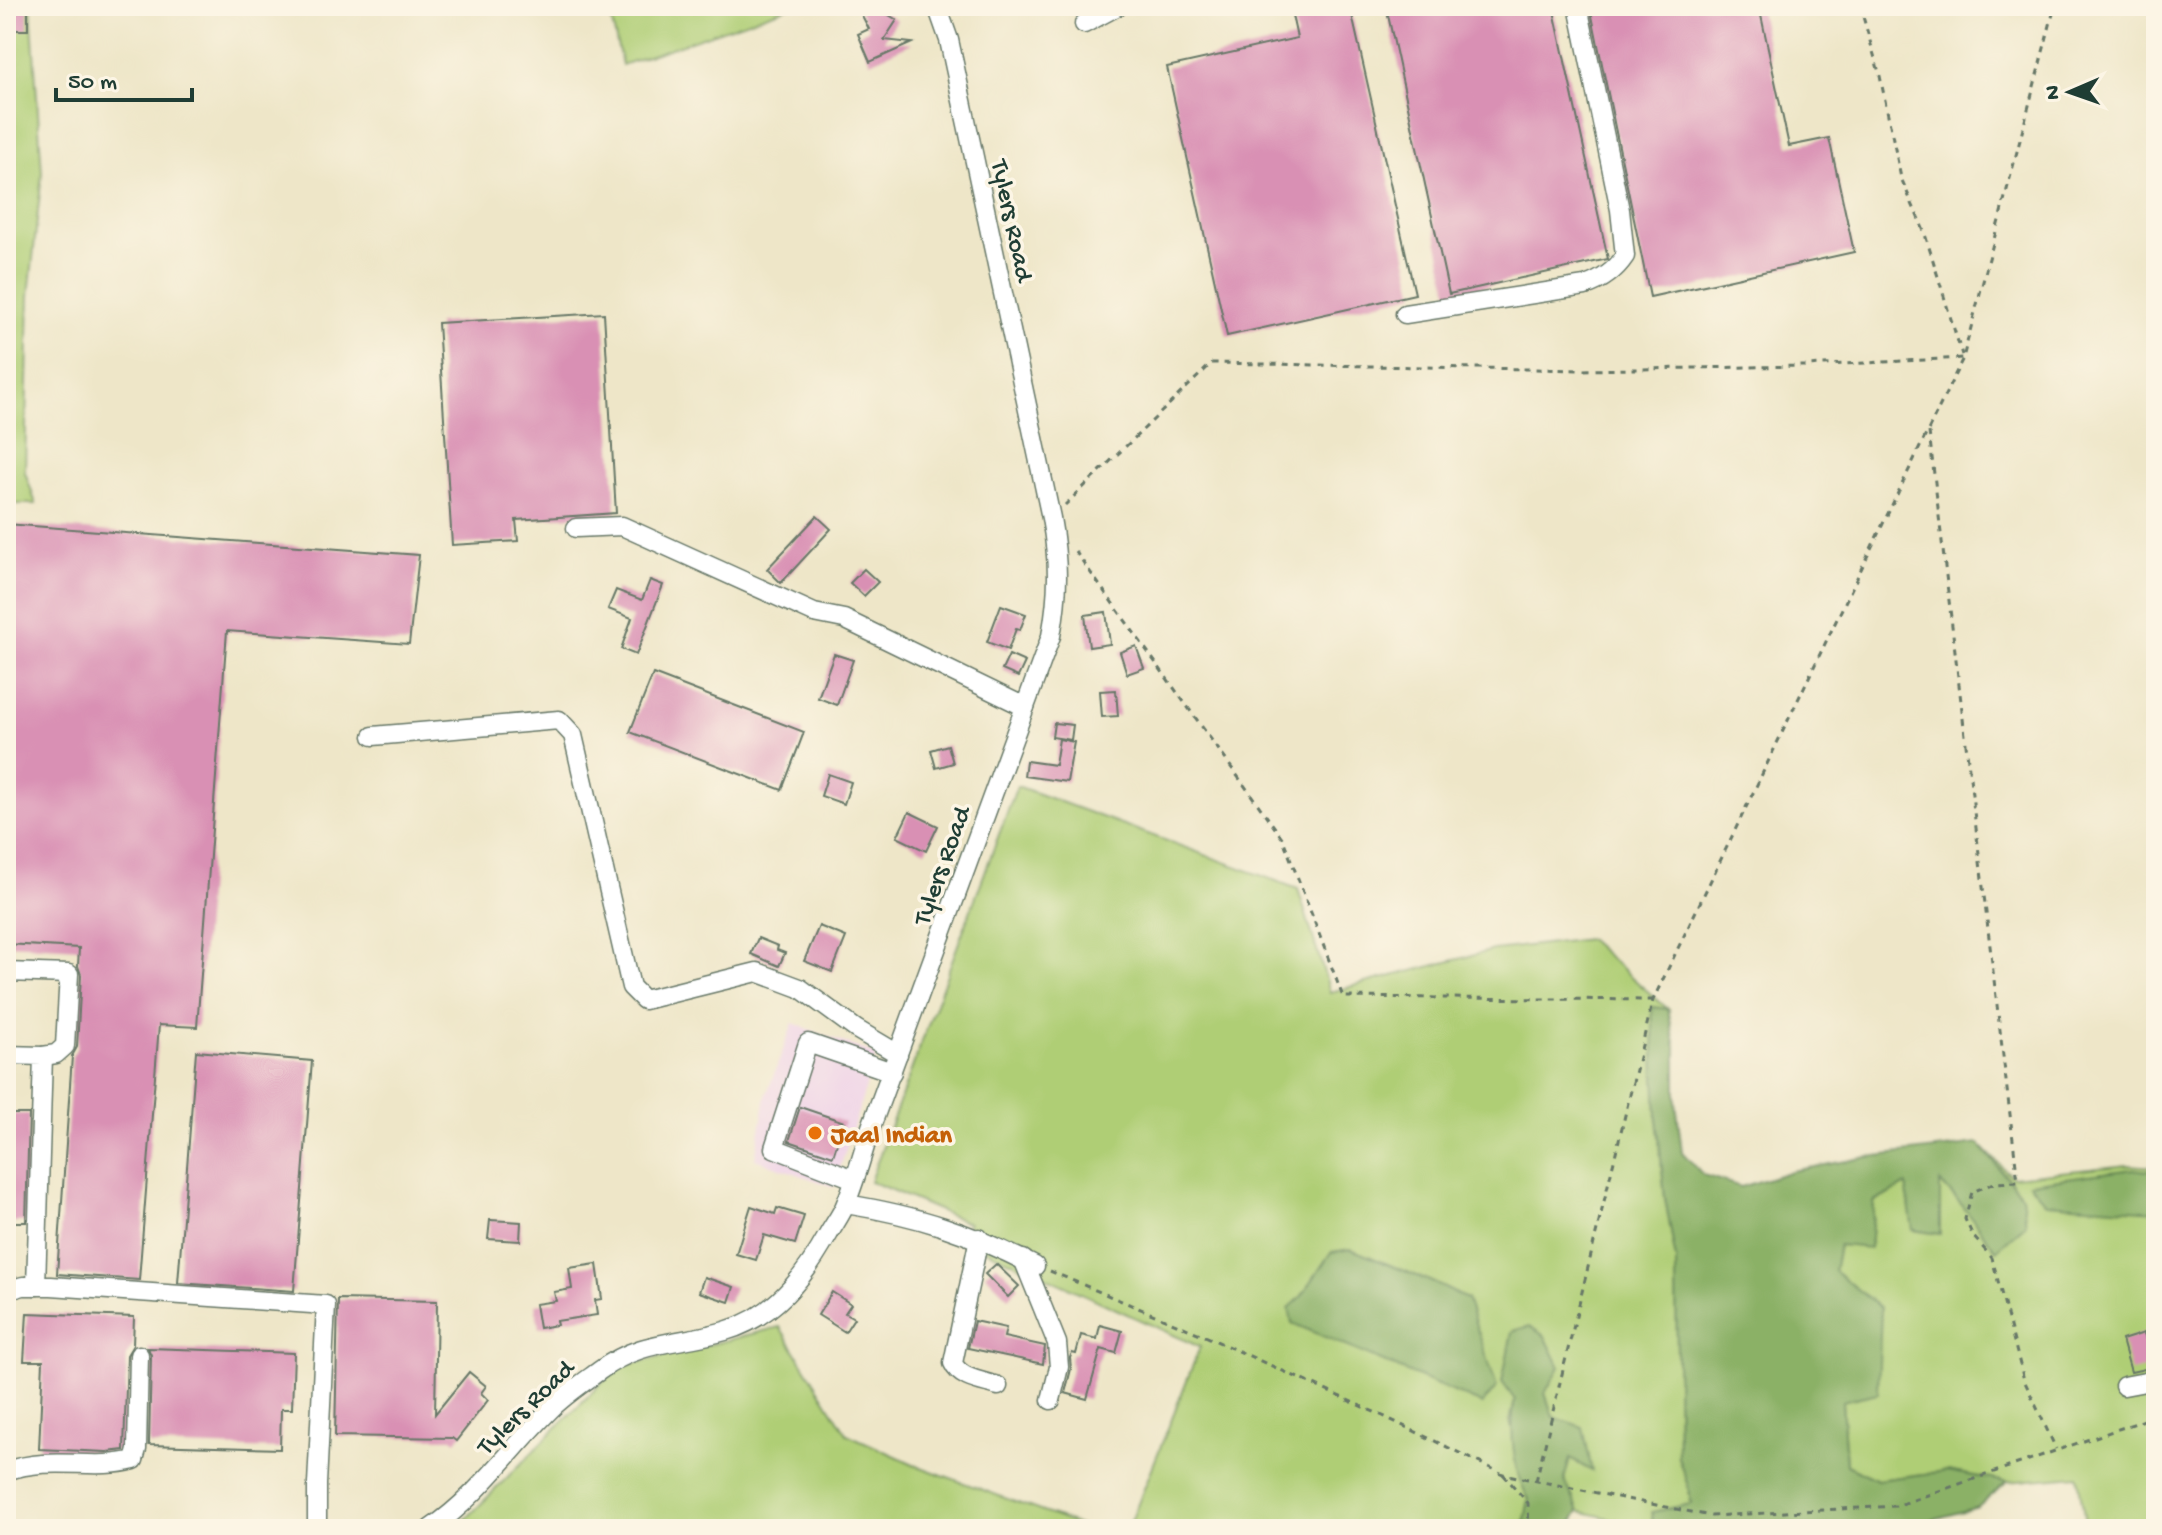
<svg xmlns="http://www.w3.org/2000/svg" width="2162" height="1535" font-family="'Gochi Hand',sans-serif">
<rect width="100%" height="100%" fill="#fcf5e5"/>
<filter id="ink" filterUnits="userSpaceOnUse"><feTurbulence type="fractalNoise" baseFrequency=".0125" numOctaves="2"/><feDisplacementMap in="SourceGraphic" scale="16" xChannelSelector="R" yChannelSelector="G"/><feConvolveMatrix kernelMatrix="1 2 1 2 8 2 1 2 1" color-interpolation-filters="sRGB"/></filter>
<filter id="wash" filterUnits="userSpaceOnUse"><feTurbulence type="fractalNoise" baseFrequency=".006" numOctaves="4" result="noise"/><feDisplacementMap in="SourceGraphic" scale="32" xChannelSelector="R" yChannelSelector="G"/><feGaussianBlur stdDeviation="1.8" result="paint"/><feColorMatrix in="noise" values="0 0 0 0 0 0 0 0 0 0 0 0 0 0 0 0 0 1.4 0 .05"/><feComposite in="paint" operator="in"/></filter>
<g filter="url(#wash)">
<rect width="100%" height="100%" fill="#eee6c8"/>
<!-- built -->
<path fill="#eed0e8" d="M 793,1023 L 876,1055 L 834,1187 L 755,1159 L 766,1096 Z"/>
<!-- green -->
<g fill="#afce75" stroke="#678654" stroke-width="2">
<path d="M 6,6 L 31,6 L 42,173 L 29,296 L 25,472 L 36,504 L 6,504 Z"/>
<path d="M 608,6 L 791,6 L 622,65 Z"/>
<path d="M 1017,786 L 1298,889 L 1330,992 L 1494,950 L 1588,939 L 1668,1009 L 1653,1007 L 1657,1117 L 1665,1198 L 1676,1260 L 1678,1457 L 1689,1489 L 1691,1504 L 1652,1512 L 1653,1529 L 1579,1511 L 1564,1479 L 1570,1459 L 1591,1470 L 1553,1417 L 1545,1393 L 1515,1400 L 1510,1421 L 1529,1499 L 1524,1529 L 1128,1529 L 1200,1347 L 966,1241 L 968,1223 L 870,1181 Z"/>
<path d="M 1979,1144 L 2012,1177 L 2128,1165 L 2156,1167 L 2156,1529 L 2086,1529 L 2078,1476 L 2007,1482 L 1947,1471 L 1877,1480 L 1846,1465 L 1834,1271 L 1839,1245 L 1870,1247 L 1874,1202 L 1907,1184 L 1914,1230 L 1940,1234 L 1940,1181 L 1961,1204 L 2022,1196 Z"/>
<path d="M 780,1327 L 847,1434 L 918,1466 L 1089,1529 L 456,1529 L 616,1368 Z"/>
</g>
<!-- forest -->
<g fill="#8bb166" stroke="#55774d" stroke-width="2">
<path d="M 1652,1007 L 1668,1009 L 1676,1047 L 1676,1102 L 1682,1152 L 1703,1175 L 1741,1187 L 1792,1171 L 1868,1157 L 1979,1144 L 2022,1196 L 2026,1224 L 1996,1250 L 1961,1204 L 1940,1182 L 1940,1234 L 1913,1230 L 1906,1185 L 1874,1202 L 1870,1248 L 1839,1245 L 1834,1271 L 1881,1308 L 1878,1393 L 1842,1401 L 1846,1465 L 1877,1480 L 1947,1471 L 2007,1482 L 1978,1507 L 1897,1529 L 1653,1529 L 1652,1512 L 1691,1504 L 1689,1489 L 1678,1457 L 1676,1260 L 1665,1198 L 1657,1118 Z"/>
<path d="M 2133,1169 L 2156,1172 L 2156,1211 L 2046,1203 L 2029,1183 Z"/>
<path d="M 1351,1249 L 1432,1282 L 1467,1299 L 1497,1387 L 1482,1404 L 1292,1323 L 1289,1308 L 1301,1297 L 1331,1252 Z"/>
<path d="M 1529,1326 L 1545,1336 L 1560,1367 L 1545,1393 L 1553,1417 L 1583,1427 L 1592,1471 L 1570,1459 L 1564,1479 L 1579,1511 L 1568,1529 L 1523,1529 L 1529,1499 C 1513,1476 1509,1427 1515,1400 L 1502,1382 L 1512,1331 Z"/>
</g>
<g id="blocks">
<!-- building -->
<g fill="#d990b4">
<rect x="12" y="6" width="16" height="24"/>
<path d="M 857,6 L 874,6 L 897,20 L 884,40 L 912,43 L 870,62 L 858,34 L 869,29 Z"/>
<path d="M 1290,6 L 1350,6 L 1415,294 L 1227,336 L 1167,67 L 1297,38 Z"/>
<path d="M 1386,6 L 1553,6 L 1608,259 L 1449,294 Z"/>
<path d="M 1590,6 L 1759,6 L 1789,146 L 1829,138 L 1854,252 L 1650,297 Z"/>
<path d="M 604,313 L 616,513 L 516,520 L 518,541 L 452,545 L 438,323 Z"/>
<path d="M 817,516 L 831,529 L 781,583 L 767,569 Z"/>
<path d="M 6,524 L 419,555 L 409,644 L 227,631 L 197,1027 L 159,1025 L 139,1280 L 57,1274 L 72,1056 L 77,1047 L 81,975 L 78,966 L 79,948 L 6,944 Z"/>
<path d="M 864,569 L 878,582 L 864,596 L 850,583 Z"/>
<path d="M 650,580 L 663,585 L 636,655 L 621,649 L 632,618 L 608,609 L 616,590 L 642,600 Z"/>
<path d="M 1001,605 L 1026,614 L 1020,630 L 1016,629 L 1008,650 L 987,642 Z"/>
<path d="M 1106,612 L 1110,644 L 1089,647 L 1085,615 Z"/>
<path d="M 1136,646 L 1144,668 L 1127,674 L 1120,652 Z"/>
<path d="M 834,654 L 853,660 L 837,705 L 818,698 Z"/>
<path d="M 1009,655 L 1025,662 L 1018,677 L 1002,670 Z"/>
<path d="M 653,674 L 804,732 L 782,790 L 630,732 Z"/>
<path d="M 1116,690 L 1118,716 L 1102,717 L 1100,691 Z"/>
<path d="M 1054,723 L 1073,725 L 1071,740 L 1052,737 Z"/>
<path d="M 1059,739 L 1074,742 L 1067,782 L 1024,776 L 1026,761 L 1055,765 Z"/>
<path d="M 948,745 L 953,763 L 936,768 L 931,750 Z"/>
<path d="M 828,774 L 851,782 L 844,804 L 821,796 Z"/>
<path d="M 909,812 L 938,826 L 926,851 L 897,837 Z"/>
<path d="M 819,926 L 846,937 L 832,972 L 804,961 Z"/>
<path d="M 758,938 L 778,946 L 777,950 L 785,953 L 779,966 L 751,954 Z"/>
<path d="M 196,1051 L 312,1061 L 294,1291 L 178,1283 Z"/>
<path d="M 800,1107 L 844,1122 L 833,1156 L 789,1141 Z"/>
<path d="M 6,1114 L 29,1114 L 26,1222 L 6,1222 Z"/>
<path d="M 751,1206 L 775,1214 L 777,1208 L 804,1216 L 795,1244 L 764,1235 L 756,1260 L 736,1254 Z"/>
<path d="M 490,1220 L 521,1222 L 520,1241 L 488,1239 Z"/>
<path d="M 597,1264 L 602,1299 L 595,1300 L 597,1315 L 556,1321 L 557,1325 L 539,1328 L 535,1304 L 556,1301 L 554,1292 L 572,1289 L 569,1268 Z"/>
<path d="M 996,1264 L 1019,1286 L 1008,1297 L 985,1274 Z"/>
<path d="M 704,1277 L 734,1287 L 729,1302 L 699,1292 Z"/>
<path d="M 832,1292 L 851,1304 L 845,1313 L 854,1318 L 845,1332 L 818,1315 Z"/>
<path d="M 338,1299 L 437,1301 L 435,1414 L 469,1372 L 486,1386 L 481,1393 L 488,1400 L 456,1441 L 452,1438 L 335,1436 Z"/>
<path d="M 27,1313 L 134,1317 L 133,1345 L 127,1355 L 124,1450 L 107,1452 L 39,1449 L 43,1361 L 24,1361 Z"/>
<path d="M 974,1321 L 1006,1328 L 1004,1337 L 1045,1346 L 1043,1364 L 968,1348 Z"/>
<path d="M 1100,1325 L 1122,1331 L 1116,1353 L 1101,1349 L 1087,1399 L 1065,1393 L 1071,1369 L 1070,1358 L 1072,1353 L 1076,1354 L 1081,1335 L 1097,1339 Z"/>
<path d="M 2144,1333 L 2154,1367 L 2131,1372 L 2122,1340 Z"/>
<path d="M 148,1348 L 294,1353 L 292,1409 L 281,1409 L 280,1449 L 149,1445 L 151,1355 Z"/>
</g>
</g>
</g>
<g filter="url(#ink)">
<use href="#blocks" fill-opacity="0" stroke="#677868" stroke-width="2"/>
<g fill="none" stroke-linecap="round" stroke-linejoin="round">
<defs>
<g id="minor">
<path d="M 1084,24 L 1118,6"/>
<path d="M 1405,314 L 1585,286 C 1603,280 1615,271 1625,256 L 1620,210 L 1578,6"/>
<path d="M 576,528 L 622,526 L 814,613 L 844,619 L 1025,707"/>
<path d="M 373,736 L 559,720 L 573,735 L 631,987 L 644,1000 L 757,972 L 800,988 L 856,1029 L 898,1054"/>
<path d="M 6,972 L 69,974 L 65,1046 L 56,1054 L 43,1056"/>
<path d="M 6,1055 L 43,1056 L 36,1286"/>
<path d="M 854,1179 L 774,1148 L 808,1043 L 892,1072"/>
<path d="M 846,1204 C 920,1216 968,1232 1035,1266"/>
<path d="M 979,1238 L 953,1363 C 960,1379 982,1381 998,1386"/>
<path d="M 1023,1259 L 1057,1343 L 1059,1367 L 1051,1400"/>
<path d="M 6,1291 L 23,1286 L 51,1286 L 326,1305 L 317,1484 L 317,1529"/>
<path d="M 2124,1386 L 2156,1380"/>
<path d="M 6,1471 C 53,1455 92,1471 134,1460 L 137,1449 L 139,1355"/>
<path d="M 430,1529 C 479,1496 513,1445 555,1405 C 568,1393 584,1382 599,1371 C 642,1339 676,1345 725,1331 C 774,1317 804,1278 828,1235 C 834,1224 842,1214 846,1203 C 856,1179 863,1152 871,1127 L 1051,636 C 1059,592 1059,562 1051,518 L 949,40 L 937,6"/>
</g>
</defs>
<!-- minor casing -->
<use href="#minor" stroke="#677868" stroke-width="21"/>
<!-- path -->
<g stroke="#677868" stroke-width="3" stroke-dasharray="6 6" stroke-linecap="butt">
<path d="M 1860,6 L 1880,76 L 1901,178 L 1924,231 L 1962,355"/>
<path d="M 1929,432 L 2018,1182 L 1994,1183 L 1972,1192 L 1965,1219 L 1973,1236 L 1992,1258 L 2024,1380 L 2056,1449"/>
<path d="M 1065,505 L 1212,363 L 1582,370 L 1805,366 L 1963,358"/>
<path d="M 1075,551 L 1283,839 L 1343,997 L 1653,1000"/>
<path d="M 1050,1271 L 1205,1336 L 1383,1416 L 1503,1474 L 1711,1516 L 1896,1506 L 2156,1416"/>
<path d="M 1503,1474 L 1528,1503 L 1529,1529"/>
<path d="M 1536,1481 L 1653,1000 L 1963,358 L 2055,6"/>
<path d="M 2147,1521 L 2154,1519 L 2156,1513"/>
<path d="M 2090,1529 L 2147,1521 L 2144,1529"/>
</g>
<!-- minor -->
<use href="#minor" stroke="#fff" stroke-width="18"/>
</g>
</g>
<!-- markers -->
<circle fill="#e8710a" stroke="#fcf5e5" stroke-width="3" cx="815" cy="1133" r="8"/>
<g text-anchor="middle" stroke-width="7" stroke-linejoin="round" paint-order="stroke">
<!-- street labels -->
<g font-size="26" fill="#1f3d34" stroke="#fcf5e5">
<text transform="translate(1014 220) rotate(78)" y="9">Tylers Road</text>
<text transform="translate(940 865) rotate(-70)" y="9">Tylers Road</text>
<text transform="translate(524 1406) rotate(-44)" y="9">Tylers Road</text>
</g>
<!-- food labels -->
<g font-size="26" font-weight="bold" fill="#c56008" stroke="#fcf5e5" text-anchor="start">
<text x="831" y="1142">Jaal Indian</text>
</g>
</g>
<!-- margin -->
<rect width="2162" height="1535" fill="none" stroke="#fcf5e5" stroke-width="32"/>
<!-- north arrow -->
<g transform="translate(2070 92) rotate(268)" stroke="#fcf5e5" stroke-width="6" paint-order="stroke">
<path d="M0-6L14 30L0 20L-14 30Z" fill="#1f3d34"/>
<text y="-12" font-size="22" font-weight="bold" text-anchor="middle" fill="#1f3d34">N</text>
</g>
<!-- scale -->
<path d="M56 88v12h136v-12" fill="none" stroke="#1f3d34" stroke-width="4"/>
<text x="68" y="88" font-size="24" fill="#1f3d34" stroke="#fcf5e5" stroke-width="6" paint-order="stroke">50 m</text>
</svg>
